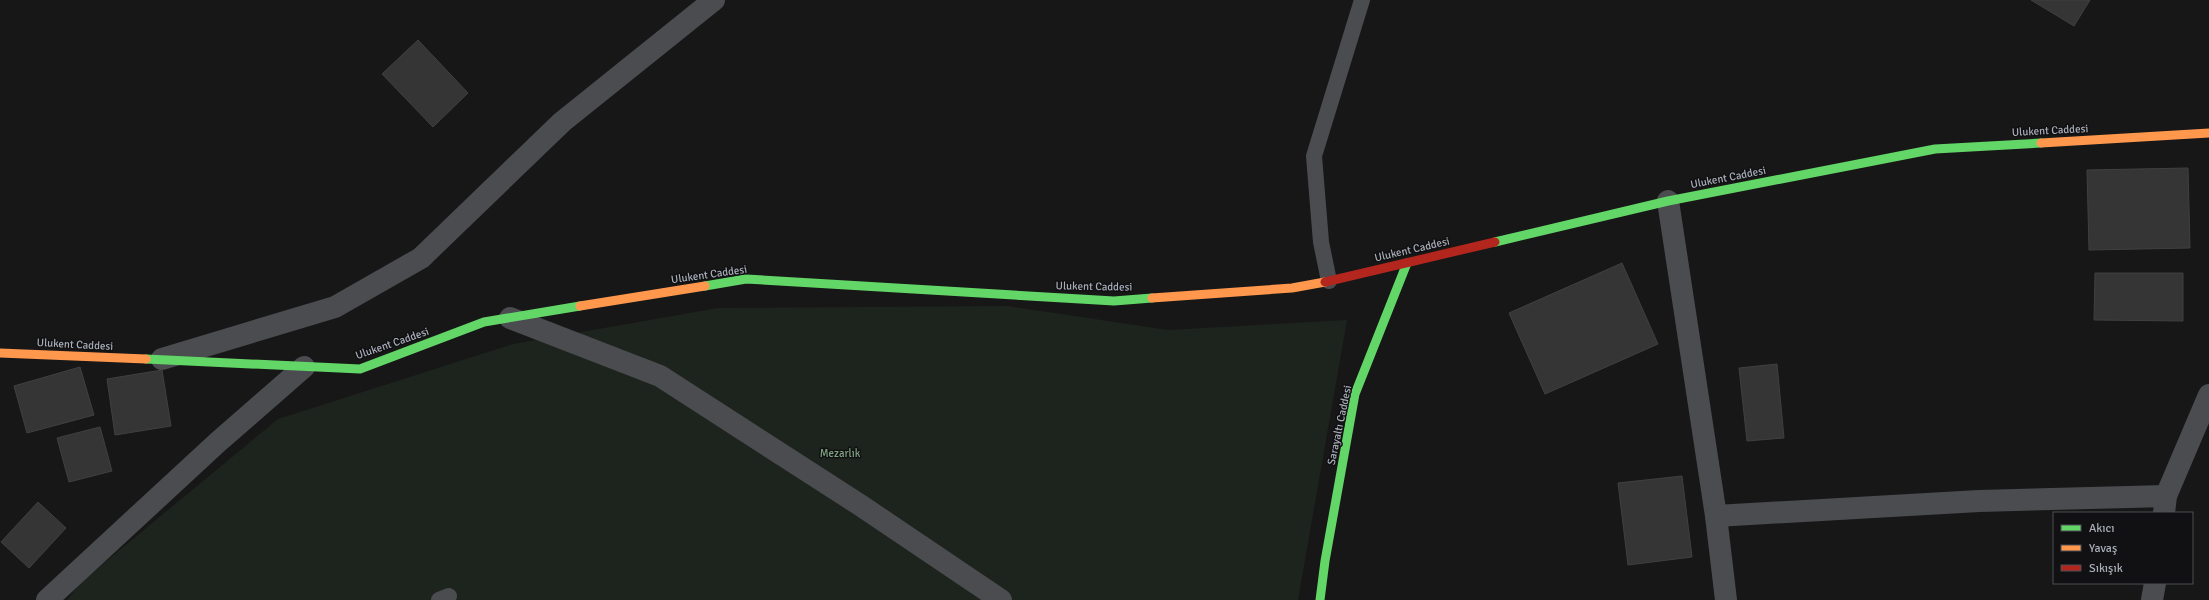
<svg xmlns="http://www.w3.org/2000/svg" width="2209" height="600" font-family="Signika,sans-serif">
<rect width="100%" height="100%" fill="#171717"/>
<!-- green -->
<path fill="#1d241e" d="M 1008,306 L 1168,330 L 1347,320 L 1298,600 L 67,600 L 81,582 L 278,419 L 513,344 L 718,308 Z"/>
<!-- building -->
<g fill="#353536" stroke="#3f4043">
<path d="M 2031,0 L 2090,0 L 2074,26 Z"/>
<path d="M 418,40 L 468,93 L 433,127 L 382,74 Z"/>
<path d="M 2188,168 L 2190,248 L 2089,250 L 2087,170 Z"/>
<path d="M 1622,263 L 1658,344 L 1545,394 L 1509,313 Z"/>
<path d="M 2095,273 L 2183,273 L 2183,321 L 2094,320 Z"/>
<path d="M 1777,364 L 1784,438 L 1747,441 L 1739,368 Z"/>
<path d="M 80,367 L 94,415 L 27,433 L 14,386 Z"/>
<path d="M 162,370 L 171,426 L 115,435 L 107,379 Z"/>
<path d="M 100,427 L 112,471 L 69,482 L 57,438 Z"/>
<path d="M 1682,476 L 1692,557 L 1628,565 L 1618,483 Z"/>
<path d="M 38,502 L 66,528 L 29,568 L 1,542 Z"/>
</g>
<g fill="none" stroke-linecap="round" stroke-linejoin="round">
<!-- lane -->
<g stroke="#4b4c50" stroke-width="16">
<path d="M 1329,281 L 1321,242 L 1314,156 L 1362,0"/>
<path d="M 439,600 L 449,596"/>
</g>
<!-- street -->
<g stroke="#4b4c50" stroke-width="22">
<path d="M 1668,201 L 1716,516 L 1726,600"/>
<path d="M 510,318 L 660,376 L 860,505 L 1001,600"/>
<path d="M 162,359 L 335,307 L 421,258 L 562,122 L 714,0"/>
<path d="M 2164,513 L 2166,496 L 2209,395"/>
<path d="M 1716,516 L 1979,501 L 2166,496"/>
<path d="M 47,600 L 218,442 L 304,367"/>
<path d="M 2152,600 L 2155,583"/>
</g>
<!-- fast -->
<g stroke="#63d668" stroke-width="9">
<path d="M 1495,242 L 1668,201 L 1935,149 L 2041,143"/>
<path d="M 705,286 L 746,279 L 1114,301 L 1152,298"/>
<path d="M 146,359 L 360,369 L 484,322 L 580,306"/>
<path d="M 1320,600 L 1325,561 L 1355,394 L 1407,263"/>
</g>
<!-- slow -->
<g stroke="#ff974d" stroke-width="9">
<path d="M 2041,143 L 2209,133"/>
<path d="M 1152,298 L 1292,288 L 1325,282"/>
<path d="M 580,306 L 705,286"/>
<path d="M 0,353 L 146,359"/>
</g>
<!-- jam -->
<path stroke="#b3261e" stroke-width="9" d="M 1325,282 L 1495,242"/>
</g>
<g text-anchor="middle" stroke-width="3" stroke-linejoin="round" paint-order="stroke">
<!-- street labels -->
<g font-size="11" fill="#a8adb8" stroke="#111113">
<text transform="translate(2050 130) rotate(-3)" y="4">Ulukent Caddesi</text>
<text transform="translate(1728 177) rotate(-11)" y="4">Ulukent Caddesi</text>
<text transform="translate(1412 249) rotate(-13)" y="4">Ulukent Caddesi</text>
<text transform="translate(709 274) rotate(-8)" y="4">Ulukent Caddesi</text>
<text transform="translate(1094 286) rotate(1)" y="4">Ulukent Caddesi</text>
<text transform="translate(392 343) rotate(-19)" y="4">Ulukent Caddesi</text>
<text transform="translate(75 344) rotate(3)" y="4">Ulukent Caddesi</text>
<text transform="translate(1339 425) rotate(-78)" y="4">Sarayaltı Caddesi</text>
</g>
<!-- park labels -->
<g font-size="11" fill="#7fa381" stroke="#111113">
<text x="840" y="457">Mezarlık</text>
</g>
</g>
<!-- legend -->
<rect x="2053" y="512" width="140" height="72" fill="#111113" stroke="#4d4f55"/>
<rect x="2061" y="525" width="20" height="6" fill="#63d668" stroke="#4d4f55"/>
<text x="2089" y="532" font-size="12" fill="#a8adb8">Akıcı</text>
<rect x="2061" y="545" width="20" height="6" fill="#ff974d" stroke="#4d4f55"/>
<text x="2089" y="552" font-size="12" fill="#a8adb8">Yavaş</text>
<rect x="2061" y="565" width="20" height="6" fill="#b3261e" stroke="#4d4f55"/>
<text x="2089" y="572" font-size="12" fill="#a8adb8">Sıkışık</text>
</svg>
